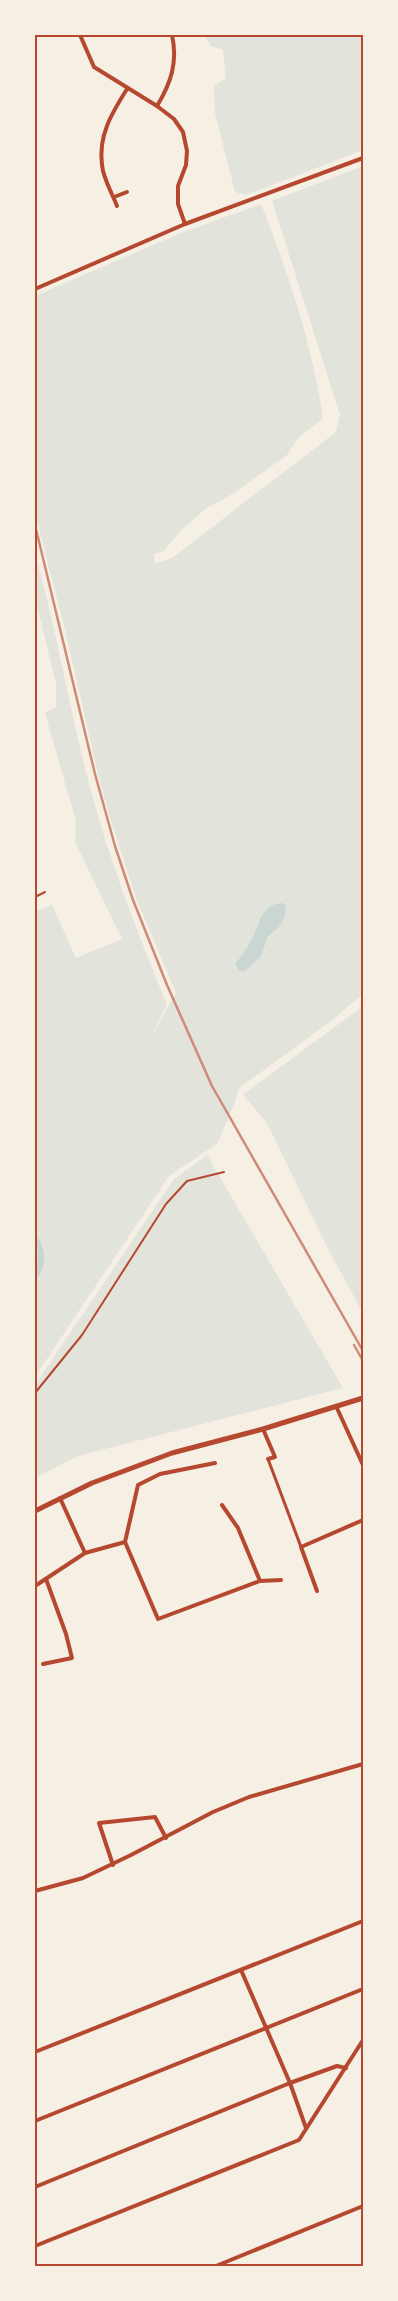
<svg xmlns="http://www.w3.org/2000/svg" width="398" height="2301" font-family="Montserrat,sans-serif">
<rect width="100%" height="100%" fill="#f6efe4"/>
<!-- green -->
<g fill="#e2e4dc">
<path d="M 204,35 L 363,35 L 363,150 L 246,195 L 235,192 L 215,113 L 214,86 L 226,78 L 223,50 L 211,46 Z"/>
<path d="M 363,166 L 363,994 L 331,1021 L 238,1089 L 235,1103 L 217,1144 L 169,1176 L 35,1377 L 35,912 L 52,905 L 76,958 L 122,939 L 75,842 L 76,821 L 45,713 L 56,707 L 56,684 L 35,597 L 35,554 C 56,627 68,702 87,776 C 107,855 136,929 167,1005 L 145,1048 L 176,993 L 136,898 L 110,818 L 98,774 L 65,630 L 35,513 L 35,296 L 181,233 L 261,204 C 289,275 312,343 323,418 L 299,437 L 287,455 L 234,493 L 207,508 L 182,529 L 164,551 L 154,554 L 155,564 L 172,558 L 336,432 L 340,415 L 272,201 Z"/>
<path d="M 363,1006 L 363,1313 L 328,1249 L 267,1123 L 243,1095 Z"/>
<path d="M 207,1155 L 343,1388 L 78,1456 L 35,1478 L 35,1385 L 174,1179 Z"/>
</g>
<!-- water -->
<g fill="#c9d6d2">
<path d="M 282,903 L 286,906 L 285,916 L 279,927 L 268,936 L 261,956 L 245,971 L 239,971 L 235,964 C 242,955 248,947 253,937 C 261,922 260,905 282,903 Z"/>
<path d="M 37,1237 C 47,1249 47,1270 35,1280 L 35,1262 L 38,1258 L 37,1247 L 35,1246 Z"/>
</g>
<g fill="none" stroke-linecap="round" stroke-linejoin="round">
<!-- service -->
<g stroke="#b5482f" stroke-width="2">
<path d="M 35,897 L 45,892"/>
<path d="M 35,1393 L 82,1335 L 166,1204 L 187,1181 L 224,1172"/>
</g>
<!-- pedestrian -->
<path stroke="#b5482f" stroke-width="3" d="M 268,1459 L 301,1547"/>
<!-- minor -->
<g stroke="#b5482f" stroke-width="4">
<path d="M 80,35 L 94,67 L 157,106 L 174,119 L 183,132 L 187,151 L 186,165 L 178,186 L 178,204 L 185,224"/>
<path d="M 157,106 C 171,83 178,62 172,35"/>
<path d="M 114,197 L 127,192"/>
<path d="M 117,206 C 112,193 103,178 102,165 C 98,135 112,113 127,89"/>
<path d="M 35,289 L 185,224 L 363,158"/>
<path d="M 336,1406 L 363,1465"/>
<path d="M 263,1429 L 275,1457 L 268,1459"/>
<path d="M 60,1498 L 85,1553"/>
<path d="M 125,1542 L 138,1485 L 160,1474 L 215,1463"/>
<path d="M 260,1581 L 281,1580"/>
<path d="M 35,1586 L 85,1553 L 125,1542 L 158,1619 L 260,1581 L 238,1528 L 222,1505"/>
<path d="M 317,1591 L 301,1547 L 363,1520"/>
<path d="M 43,1664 L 72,1658 L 66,1634 L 46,1579"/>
<path d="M 113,1865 L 99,1823 L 155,1817 L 166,1838"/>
<path d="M 35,1891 L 83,1878 L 131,1855 L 213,1812 L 249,1797 L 363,1764"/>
<path d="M 241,1970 L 290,2083 L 306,2128"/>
<path d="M 35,2052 L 363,1921"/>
<path d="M 35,2121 L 363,1989"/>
<path d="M 35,2187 L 290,2083 L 337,2066 L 346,2068"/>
<path d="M 35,2246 L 299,2140 L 363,2040"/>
<path d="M 216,2266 L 363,2206"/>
</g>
<!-- tertiary -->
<path stroke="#b5482f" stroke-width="5" d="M 35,1511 L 92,1483 L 172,1453 L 263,1429 L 363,1398"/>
<!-- rail -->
<g stroke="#cf8b77" stroke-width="2.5">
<path d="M 35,525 L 95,774 L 115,846 L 133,900 L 167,985 L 212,1086 L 363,1351"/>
<path d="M 354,1345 L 363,1361"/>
</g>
</g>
<!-- border -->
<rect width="398" height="2301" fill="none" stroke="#f6efe4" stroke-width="72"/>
<rect x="36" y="36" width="326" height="2229" fill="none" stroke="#b5482f" stroke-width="2"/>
</svg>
